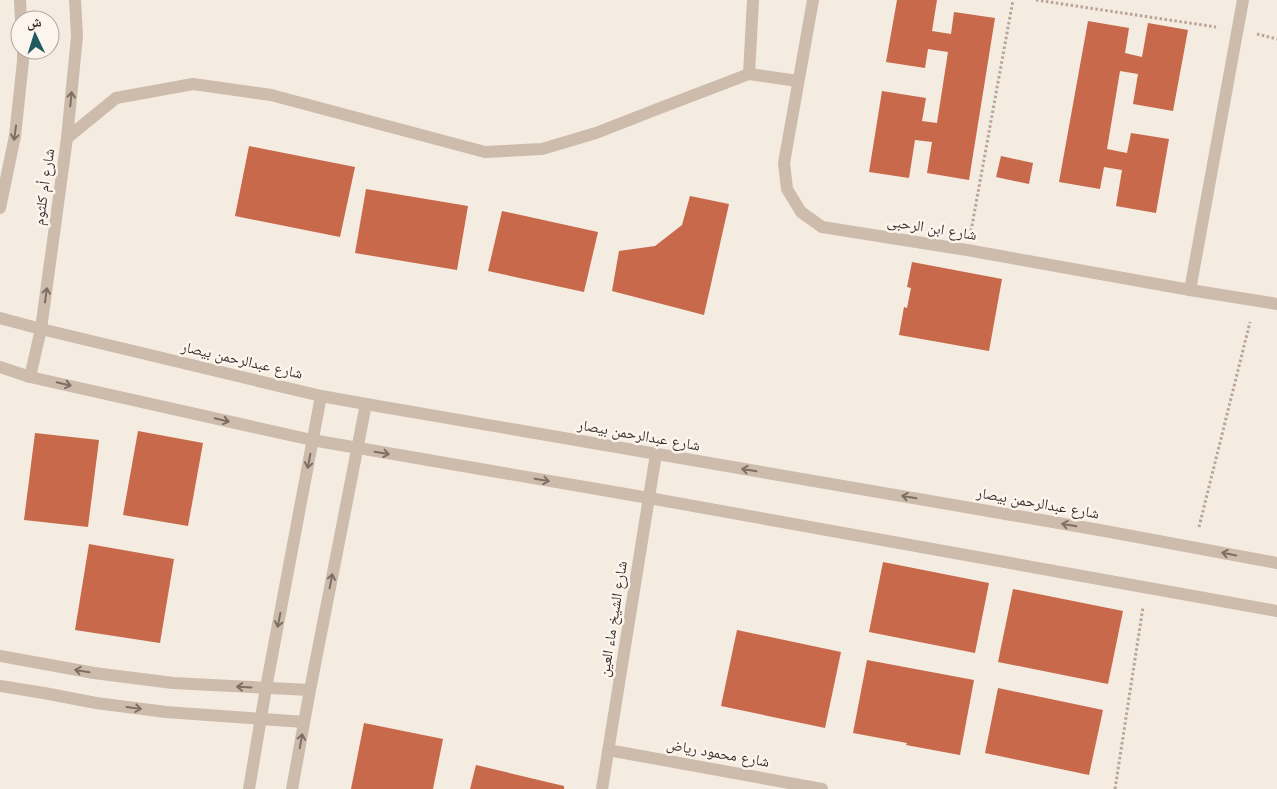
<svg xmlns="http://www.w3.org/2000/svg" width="1277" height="789" font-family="Inter,'Noto Naskh Arabic',sans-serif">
<rect width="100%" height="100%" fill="#f4ebe1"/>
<!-- building -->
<g fill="#c8694b">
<path d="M 897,0 L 937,0 L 932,31 L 951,34 L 954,12 L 995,18 L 969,180 L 927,173 L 932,142 L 915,140 L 909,178 L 869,172 L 882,91 L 926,98 L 922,121 L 937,123 L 948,52 L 928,49 L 925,68 L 886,62 Z"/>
<path d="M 1088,21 L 1129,28 L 1125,53 L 1142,57 L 1148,23 L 1188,30 L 1173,111 L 1133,104 L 1138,74 L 1120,71 L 1107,149 L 1127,153 L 1131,133 L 1169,139 L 1156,213 L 1116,206 L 1122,170 L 1104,167 L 1100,189 L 1059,182 Z"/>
<path d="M 249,146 L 355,167 L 340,237 L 235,216 Z"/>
<path d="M 1001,156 L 1033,163 L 1029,184 L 996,177 Z"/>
<path d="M 366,189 L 468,206 L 457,270 L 355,253 Z"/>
<path d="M 690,196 L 729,204 L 704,315 L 612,291 L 619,251 L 655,246 L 682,225 Z"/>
<path d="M 502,211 L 598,232 L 584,292 L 488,271 Z"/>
<path d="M 912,262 L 1002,279 L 989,351 L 899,335 L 904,307 L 907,308 L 911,288 L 907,287 Z"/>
<path d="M 138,431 L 203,443 L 188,526 L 123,515 Z"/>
<path d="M 35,433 L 99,440 L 88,527 L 24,520 Z"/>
<path d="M 89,544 L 174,559 L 160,643 L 75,630 Z"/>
<path d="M 883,562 L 989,583 L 975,653 L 869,632 Z"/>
<path d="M 1013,589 L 1123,611 L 1108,684 L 998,662 Z"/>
<path d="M 737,630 L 841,652 L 825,728 L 721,706 Z"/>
<path d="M 867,660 L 974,680 L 960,755 L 906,745 L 907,743 L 853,733 Z"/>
<path d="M 998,688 L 1103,710 L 1089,775 L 985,753 Z"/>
<path d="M 364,723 L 443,739 L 433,789 L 351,789 Z"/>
<path d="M 476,765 L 564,786 L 564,789 L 470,789 Z"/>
</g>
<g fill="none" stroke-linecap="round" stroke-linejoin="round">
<!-- path -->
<g stroke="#b9a596" stroke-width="3" stroke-dasharray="2.5 2.5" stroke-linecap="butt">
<path d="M 1036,0 L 1216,27"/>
<path d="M 1257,34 L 1277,39"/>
<path d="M 971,231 L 1013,0"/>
<path d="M 1199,527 L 1250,322"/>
<path d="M 1115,789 L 1143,607"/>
</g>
<!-- minor -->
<g stroke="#cdbbac" stroke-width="12">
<path d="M 20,0 L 21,20"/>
<path d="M 813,0 L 784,163 L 787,189 L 801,212 L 822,227 L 967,250 L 1190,290 L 1277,304"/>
<path d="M 749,74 L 798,81"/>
<path d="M 67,138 L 116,98 L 193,84 L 271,95 L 485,152 L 542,149 L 596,133 L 660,108 L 749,74 L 753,0"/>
<path d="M 0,208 L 15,136 L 23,61 L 23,50"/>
<path d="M 1190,290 L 1243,0"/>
<path d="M 0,318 L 41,329 L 321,396 L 366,404 L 1105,531 L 1277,563"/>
<path d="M 0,367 L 30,377 L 312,440 L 649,498 L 1277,611"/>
<path d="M 30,377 L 41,329 L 67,138 L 77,36 L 75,0"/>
<path d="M 0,656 L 94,673 L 173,683 L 310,690"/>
<path d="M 0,686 L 44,693 L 96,703 L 166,712 L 304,722"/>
<path d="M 608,750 L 822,789"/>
<path d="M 249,789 L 266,688 L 321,396"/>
<path d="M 292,789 L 310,690 L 366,404"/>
<path d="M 602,789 L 656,454"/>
</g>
</g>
<!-- one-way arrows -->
<defs><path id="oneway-shaft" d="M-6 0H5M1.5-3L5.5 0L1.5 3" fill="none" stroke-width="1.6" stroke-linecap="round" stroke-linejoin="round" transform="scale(1.25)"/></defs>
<g stroke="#7d6f65">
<use href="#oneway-shaft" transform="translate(71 99) rotate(-84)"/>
<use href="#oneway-shaft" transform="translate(15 133) rotate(98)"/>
<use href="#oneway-shaft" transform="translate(46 295) rotate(-82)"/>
<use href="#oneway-shaft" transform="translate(64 384) rotate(13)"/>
<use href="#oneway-shaft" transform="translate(222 420) rotate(13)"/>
<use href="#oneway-shaft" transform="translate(382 453) rotate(10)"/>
<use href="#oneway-shaft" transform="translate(309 461) rotate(101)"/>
<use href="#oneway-shaft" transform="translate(749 470) rotate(-170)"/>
<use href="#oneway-shaft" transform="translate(542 480) rotate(10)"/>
<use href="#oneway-shaft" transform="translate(909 497) rotate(-170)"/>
<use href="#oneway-shaft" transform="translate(1069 525) rotate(-170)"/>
<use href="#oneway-shaft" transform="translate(1229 554) rotate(-169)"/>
<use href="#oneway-shaft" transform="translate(331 581) rotate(-79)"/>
<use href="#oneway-shaft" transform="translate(279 620) rotate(101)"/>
<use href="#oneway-shaft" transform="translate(82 671) rotate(-170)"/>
<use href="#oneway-shaft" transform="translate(244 687) rotate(-177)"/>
<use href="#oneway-shaft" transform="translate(134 708) rotate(8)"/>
<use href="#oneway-shaft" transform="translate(301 741) rotate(-80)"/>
</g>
<g text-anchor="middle" stroke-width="5" stroke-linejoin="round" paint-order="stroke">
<!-- street labels -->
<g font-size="15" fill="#3b302b" stroke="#fbf5ee">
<text transform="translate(44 187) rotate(-82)" y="5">شارع أم كلثوم</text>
<text transform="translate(932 228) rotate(9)" y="5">شارع ابن الرحبى</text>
<text transform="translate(242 360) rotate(13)" y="5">شارع عبدالرحمن بيصار</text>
<text transform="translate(639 435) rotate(10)" y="5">شارع عبدالرحمن بيصار</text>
<text transform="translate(1038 503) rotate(10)" y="5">شارع عبدالرحمن بيصار</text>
<text transform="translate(613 619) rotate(-81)" y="5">شارع الشيخ ماء العين</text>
<text transform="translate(718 753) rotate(10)" y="5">شارع محمود رياض</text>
</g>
</g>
<!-- north arrow -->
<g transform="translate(35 35) rotate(356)"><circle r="24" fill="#fbf5ee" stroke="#aea6a0"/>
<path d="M0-4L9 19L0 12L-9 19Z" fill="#1f5a5e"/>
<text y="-8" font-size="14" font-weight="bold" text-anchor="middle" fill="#3b302b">ش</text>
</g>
</svg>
